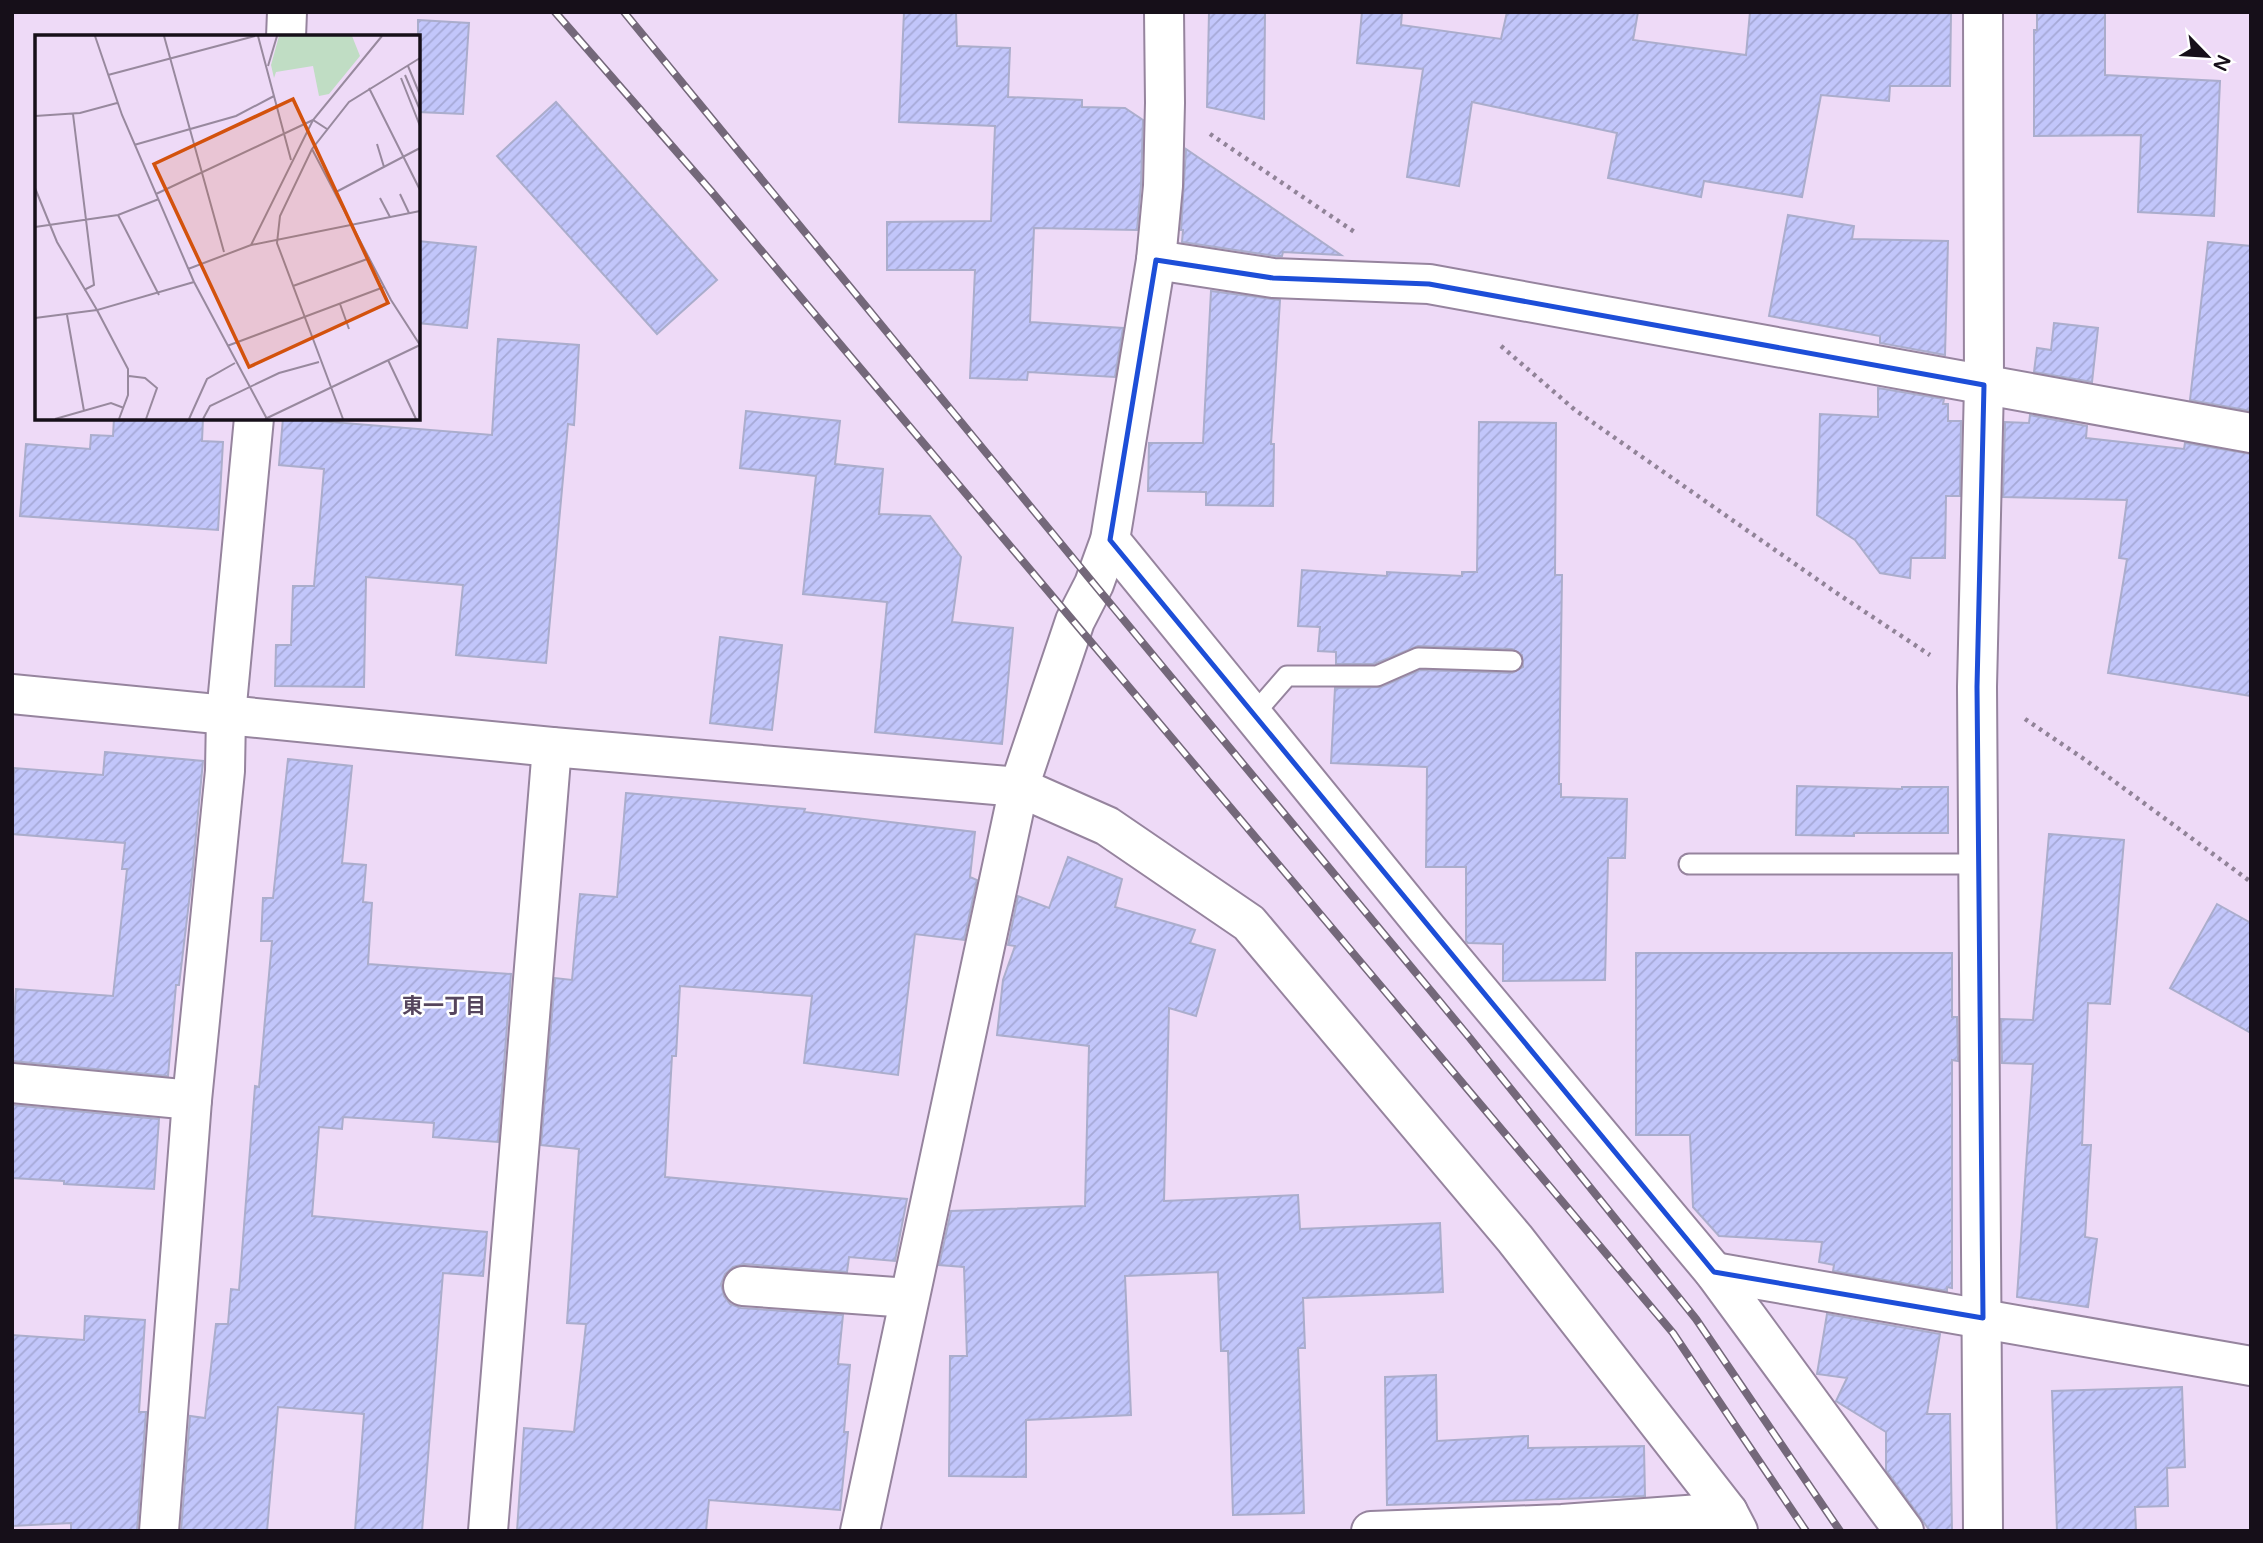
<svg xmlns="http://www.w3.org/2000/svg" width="2263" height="1543" font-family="'Varela Round','Noto Sans JP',sans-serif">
<defs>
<pattern id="building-hatch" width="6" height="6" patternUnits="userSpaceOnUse" patternTransform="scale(1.75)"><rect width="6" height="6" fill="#c2c6fb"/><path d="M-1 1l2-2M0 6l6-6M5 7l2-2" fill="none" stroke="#a6a9d7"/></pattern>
</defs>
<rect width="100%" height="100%" fill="#eedaf7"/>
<!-- building -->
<g fill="url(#building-hatch)" stroke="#abadcc" stroke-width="2">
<path d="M 904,12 L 956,12 L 957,46 L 1010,48 L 1008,97 L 1082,100 L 1082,107 L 1125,108 L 1143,120 L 1141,185 L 1137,230 L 1034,228 L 1030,322 L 1123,328 L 1115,377 L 1028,372 L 1027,380 L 970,378 L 975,270 L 887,270 L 887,222 L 991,221 L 995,126 L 899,122 Z"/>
<path d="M 1209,12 L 1265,12 L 1264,119 L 1207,107 Z"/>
<path d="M 1362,12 L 1402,12 L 1401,25 L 1501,39 L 1507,12 L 1638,12 L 1633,40 L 1746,55 L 1750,12 L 1951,12 L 1950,86 L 1890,86 L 1889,101 L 1821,95 L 1802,197 L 1704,181 L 1701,197 L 1608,178 L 1617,133 L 1472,102 L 1459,186 L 1407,177 L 1423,69 L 1357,63 Z"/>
<path d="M 2037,12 L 2105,12 L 2105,75 L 2220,81 L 2214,216 L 2138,212 L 2141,135 L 2034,136 L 2034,30 L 2037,30 Z"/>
<path d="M 418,20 L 469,23 L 463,114 L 418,112 Z"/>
<path d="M 556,102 L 717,280 L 657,334 L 497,156 Z"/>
<path d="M 1186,149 L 1341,255 L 1283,252 L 1282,256 L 1275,256 L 1182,242 L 1183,230 L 1181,230 Z"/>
<path d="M 1788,215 L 1854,226 L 1852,239 L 1948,241 L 1945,355 L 1880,343 L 1880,336 L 1769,316 Z"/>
<path d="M 418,241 L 476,247 L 467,328 L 418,323 Z"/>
<path d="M 2208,242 L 2251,246 L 2251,411 L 2190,400 Z"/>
<path d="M 1211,291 L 1280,300 L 1271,444 L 1274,444 L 1273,506 L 1206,505 L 1206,492 L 1148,491 L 1149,443 L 1203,443 Z"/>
<path d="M 2054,323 L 2098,328 L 2092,382 L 2034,372 L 2037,348 L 2051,350 Z"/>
<path d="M 498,339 L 579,345 L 574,425 L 568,424 L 546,663 L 456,655 L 463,585 L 366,577 L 364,687 L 275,686 L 276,645 L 291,645 L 293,586 L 314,586 L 324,469 L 279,465 L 283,418 L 492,435 Z"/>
<path d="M 1878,388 L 1944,399 L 1943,404 L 1948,404 L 1948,421 L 1961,421 L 1960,496 L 1946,496 L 1945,558 L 1911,558 L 1910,578 L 1880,573 L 1855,540 L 1817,515 L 1820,414 L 1878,417 Z"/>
<path d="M 746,411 L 840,421 L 835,464 L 883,469 L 879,514 L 930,516 L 961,557 L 952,622 L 1013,628 L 1002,744 L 875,732 L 887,602 L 803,594 L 816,476 L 740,468 Z"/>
<path d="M 2030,415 L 2087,426 L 2086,438 L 2184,449 L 2185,443 L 2251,454 L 2251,696 L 2108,673 L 2127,559 L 2119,558 L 2127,500 L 2003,497 L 2005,422 L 2029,423 Z"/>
<path d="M 114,418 L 203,418 L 202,441 L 223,442 L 218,530 L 20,516 L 26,444 L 90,449 L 91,435 L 113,436 Z"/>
<path d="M 1479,422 L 1556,423 L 1555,575 L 1562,575 L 1559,784 L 1561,784 L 1561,797 L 1627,799 L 1625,858 L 1608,858 L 1605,980 L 1503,981 L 1503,944 L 1468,943 L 1466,941 L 1466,867 L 1426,867 L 1427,767 L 1331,763 L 1335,688 L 1381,687 L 1420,670 L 1512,673 L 1523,667 L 1522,655 L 1512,649 L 1418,646 L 1374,664 L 1336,664 L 1336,652 L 1318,651 L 1320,627 L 1298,626 L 1302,570 L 1387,576 L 1387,572 L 1462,576 L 1462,572 L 1477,572 Z"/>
<path d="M 720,637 L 782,645 L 772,730 L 710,723 Z"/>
<path d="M 105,752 L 203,761 L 192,877 L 179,985 L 176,985 L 168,1076 L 12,1061 L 16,989 L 113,996 L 127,869 L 122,869 L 125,843 L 12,834 L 14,768 L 103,775 Z"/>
<path d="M 288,759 L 352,766 L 342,863 L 366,865 L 363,902 L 372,903 L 368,964 L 511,974 L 498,1142 L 433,1137 L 434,1123 L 343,1117 L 342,1129 L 319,1127 L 312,1216 L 487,1232 L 483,1276 L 443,1273 L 422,1531 L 355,1531 L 364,1414 L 278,1407 L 267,1531 L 181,1531 L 190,1416 L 205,1418 L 216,1324 L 228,1324 L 231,1289 L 239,1290 L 255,1086 L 259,1087 L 272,941 L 261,941 L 263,898 L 273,898 Z"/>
<path d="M 1797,786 L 1902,789 L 1902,787 L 1948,787 L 1948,833 L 1854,833 L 1854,836 L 1796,835 Z"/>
<path d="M 626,793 L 805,809 L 804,812 L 975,832 L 970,877 L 977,880 L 964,940 L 915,934 L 898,1075 L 804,1063 L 812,996 L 680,986 L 676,1056 L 672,1056 L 665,1177 L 907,1199 L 895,1261 L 849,1257 L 847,1272 L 744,1264 L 733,1267 L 725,1274 L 721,1284 L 724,1296 L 730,1304 L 741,1308 L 843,1315 L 838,1364 L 850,1365 L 844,1432 L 848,1432 L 840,1510 L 709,1500 L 706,1531 L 517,1531 L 524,1428 L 574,1432 L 586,1324 L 567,1323 L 579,1149 L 541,1145 L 555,978 L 572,980 L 580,894 L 617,897 Z"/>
<path d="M 2049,834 L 2124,840 L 2110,1004 L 2088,1003 L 2082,1145 L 2091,1145 L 2085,1237 L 2097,1239 L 2088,1307 L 2017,1297 L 2033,1064 L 2002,1063 L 2001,1019 L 2033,1020 Z"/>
<path d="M 1068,857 L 1122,879 L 1115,907 L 1195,930 L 1190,943 L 1215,950 L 1196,1016 L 1169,1008 L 1164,1201 L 1298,1195 L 1300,1229 L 1440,1223 L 1443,1292 L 1303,1298 L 1305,1348 L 1298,1348 L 1304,1513 L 1233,1515 L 1228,1351 L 1221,1351 L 1218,1272 L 1125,1276 L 1131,1415 L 1026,1420 L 1026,1477 L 949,1476 L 950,1356 L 967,1356 L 964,1267 L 939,1265 L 951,1211 L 1085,1206 L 1089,1046 L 997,1035 L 1003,980 L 1015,946 L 1008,945 L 1018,896 L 1049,908 Z"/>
<path d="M 2217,904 L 2251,923 L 2251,1033 L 2170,988 Z"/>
<path d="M 1636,953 L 1952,953 L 1952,1017 L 1957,1017 L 1958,1061 L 1952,1060 L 1952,1288 L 1947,1287 L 1947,1291 L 1833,1271 L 1834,1265 L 1819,1262 L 1822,1242 L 1719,1236 L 1693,1207 L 1690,1135 L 1636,1135 Z"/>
<path d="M 12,1105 L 159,1119 L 154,1189 L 64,1184 L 64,1181 L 12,1178 Z"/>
<path d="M 1827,1314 L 1940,1334 L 1927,1414 L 1950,1414 L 1952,1531 L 1930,1531 L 1886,1470 L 1886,1432 L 1836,1401 L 1847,1378 L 1817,1374 Z"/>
<path d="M 85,1316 L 145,1320 L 139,1412 L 146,1412 L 137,1531 L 71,1531 L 71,1523 L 12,1526 L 12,1335 L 84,1340 Z"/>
<path d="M 1436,1375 L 1437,1441 L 1528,1436 L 1528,1448 L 1644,1446 L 1645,1496 L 1387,1505 L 1385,1377 Z"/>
<path d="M 2182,1387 L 2185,1467 L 2167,1468 L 2168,1506 L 2135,1507 L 2136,1531 L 2057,1531 L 2052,1391 Z"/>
</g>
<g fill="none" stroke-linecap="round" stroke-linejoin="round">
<defs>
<g id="lane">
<path d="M 1253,715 L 1287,676 L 1377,676 L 1418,658 L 1512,661"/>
<path d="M 1689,864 L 1979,864"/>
</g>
<g id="street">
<path d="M 1983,12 L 1984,385 L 1977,687 L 1983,1531"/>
<path d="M 286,37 L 287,12"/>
<path d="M 1156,260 L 1273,278 L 1429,284 L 2251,433"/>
<path d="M 1110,540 L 1428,930 L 1714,1272 L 1904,1531"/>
<path d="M 12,1083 L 192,1100"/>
<path d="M 1714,1272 L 2251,1366"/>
<path d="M 743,1286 L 909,1298"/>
<path d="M 159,1531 L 192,1100 L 225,771 L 226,715 L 254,418"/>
<path d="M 488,1531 L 552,747"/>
<path d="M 860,1531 L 1019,787 L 1075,621 L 1094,584 L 1110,540 L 1156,260 L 1163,186 L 1165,103 L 1164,12"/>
<path d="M 1371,1531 L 1562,1524 L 1728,1512"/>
</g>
<path id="secondary" d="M 12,694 L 552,747 L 1019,787 L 1107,826 L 1249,923 L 1515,1239 L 1728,1512 L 1738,1531"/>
</defs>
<!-- lane casing -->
<use href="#lane" stroke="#96849e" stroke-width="23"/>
<!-- street casing -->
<use href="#street" stroke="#96849e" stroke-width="42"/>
<!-- secondary casing -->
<use href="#secondary" stroke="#96849e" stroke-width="42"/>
<!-- path -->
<g stroke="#918398" stroke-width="4.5" stroke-dasharray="3.5 5" stroke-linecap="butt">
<path d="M 1210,134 L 1356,233"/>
<path d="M 1501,346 L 1575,410 L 1838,594 L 1930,655"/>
<path d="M 2025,719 L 2084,759 L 2251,882"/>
</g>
<!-- lane -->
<use href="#lane" stroke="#fff" stroke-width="19"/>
<!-- street -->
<use href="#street" stroke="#fff" stroke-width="38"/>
<!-- secondary -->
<use href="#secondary" stroke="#fff" stroke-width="38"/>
<defs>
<g id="rail">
<path d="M 555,12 L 711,191 L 1673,1333 L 1806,1531"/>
<path d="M 624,12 L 1094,584 L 1469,1037 L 1696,1319 L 1840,1531"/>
</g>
</defs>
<!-- rail casing -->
<use href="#rail" stroke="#74687a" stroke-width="8"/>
<!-- rail -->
<use href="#rail" stroke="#fff" stroke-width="5" stroke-dasharray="16" stroke-linecap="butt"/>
</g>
<!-- marked area -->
<path fill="none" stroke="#1d4ed8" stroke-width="5" stroke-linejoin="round" d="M 1156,260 L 1273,278 L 1429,284 L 1984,385 L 1977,687 L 1983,1318 L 1714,1272 L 1110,540 Z"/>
<g text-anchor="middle" stroke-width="5" stroke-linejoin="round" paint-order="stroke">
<!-- neighbourhood labels -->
<g font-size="21" font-weight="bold" fill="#55455d" stroke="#fff">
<text x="444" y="1013">東一丁目</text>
</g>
</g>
<!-- overview -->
<g transform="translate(35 35)">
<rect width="385" height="385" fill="#eedaf7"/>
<path d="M 244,1 L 317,1 L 325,21 L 294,59 L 284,61 L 278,31 L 241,37 L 239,43 L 236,30 Z" fill="#c0ddc4"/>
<path fill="none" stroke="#98899e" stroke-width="2" d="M 60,1 L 87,80 L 159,247M 129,1 L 189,217M 223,1 L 256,125M 233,31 L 242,1M 373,31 L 385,60M 73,40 L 220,1M 370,40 L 385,75M 366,43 L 385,91M 334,53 L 385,155M 38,79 L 59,250 L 49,255M 0,81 L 45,78 L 82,68M 342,109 L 349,132M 99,110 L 201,81 L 239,61M 277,114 L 356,265 L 385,310M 0,153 L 22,207 L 62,275M 301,157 L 385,113M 121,159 L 278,85 L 292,94M 365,159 L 374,178M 345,163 L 355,182M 83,180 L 124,260M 0,192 L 83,180 L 124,164M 216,210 L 278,85 L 347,1M 153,234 L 216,210 L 385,176M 258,251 L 335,223M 305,269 L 314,294M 32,280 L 49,376M 0,283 L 62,275M 192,311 L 349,252M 353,325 L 381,384M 94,341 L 110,343 L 122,353 L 111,384M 20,384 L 76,368 L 89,373M 84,384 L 93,360 L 93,334 L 62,275 L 159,247 L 232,384M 154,384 L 172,344 L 200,328M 168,384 L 175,371 L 244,338 L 284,327M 230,384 L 385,310M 308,384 L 242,208 L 245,181 L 277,114 L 314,67 L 385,23"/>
<path fill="#d3520d" fill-opacity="0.15" stroke="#d3520d" stroke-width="3.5" d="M 258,64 L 353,268 L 214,332 L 119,129 Z"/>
<rect width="385" height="385" fill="none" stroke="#160f19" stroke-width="3.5"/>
</g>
<!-- border -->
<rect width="2263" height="1543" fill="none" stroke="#160f19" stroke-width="28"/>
<!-- north arrow -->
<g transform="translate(2207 56) rotate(115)" stroke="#ffffff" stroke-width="5" paint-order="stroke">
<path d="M0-5L12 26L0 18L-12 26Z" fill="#160f19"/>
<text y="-10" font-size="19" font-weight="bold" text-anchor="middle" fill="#160f19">N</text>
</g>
</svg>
